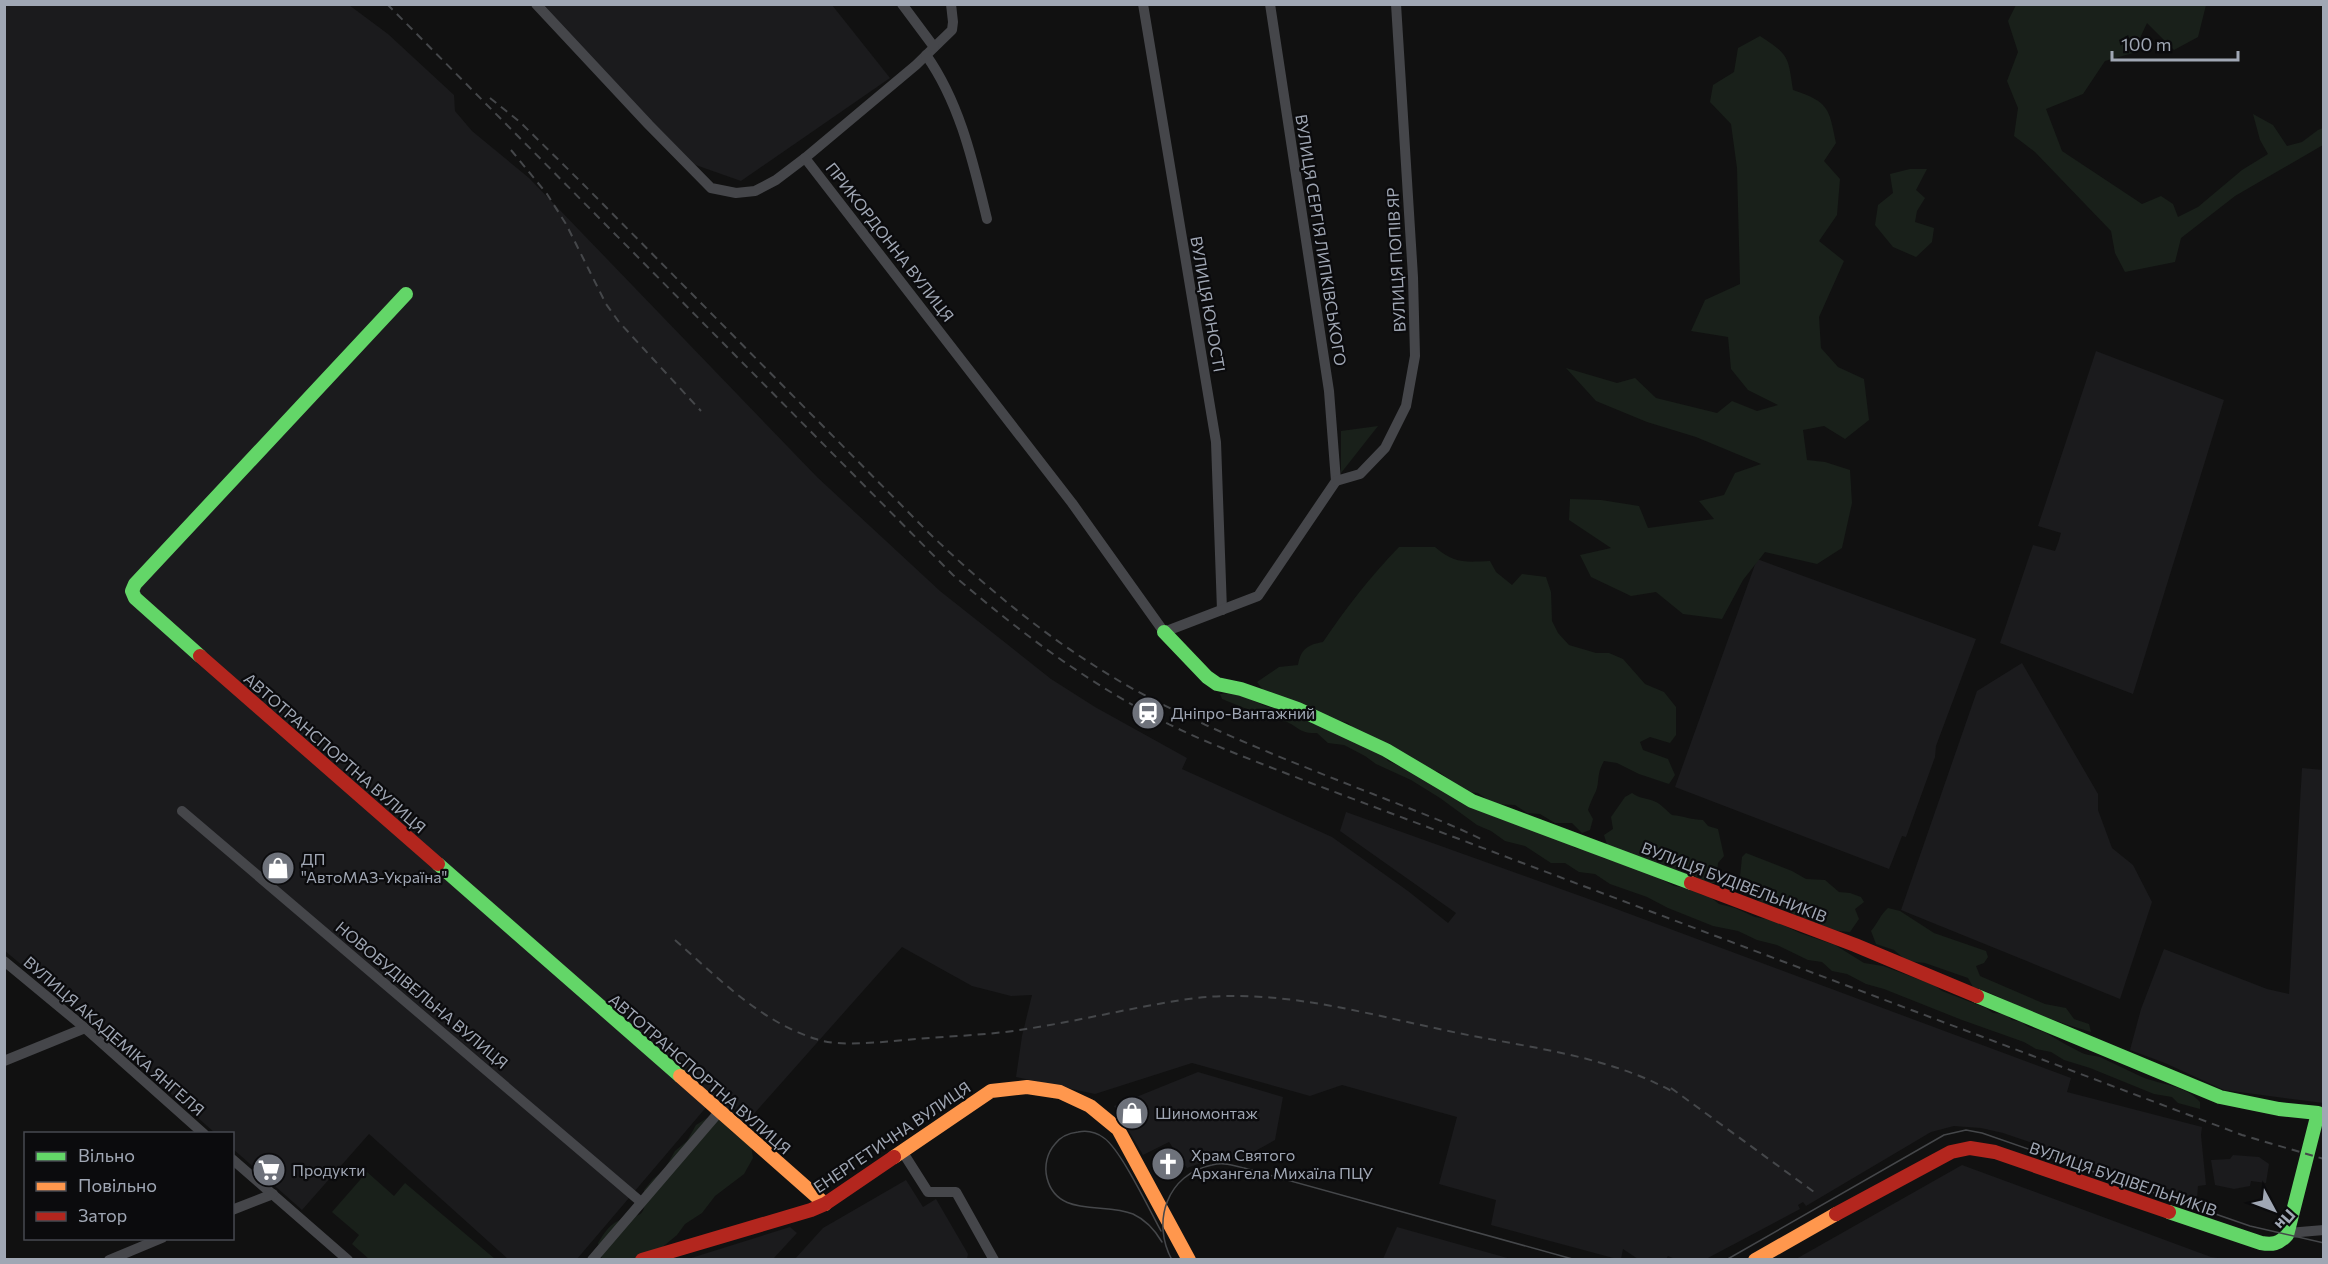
<svg xmlns="http://www.w3.org/2000/svg" width="2328" height="1264" font-family="Commissioner,sans-serif">
<rect width="100%" height="100%" fill="#111"/>
<!-- built -->
<g fill="#1b1b1d">
<path d="M 4,5 L 349,5 L 388,34 L 454,95 L 455,111 L 472,131 L 529,178 L 817,477 L 940,591 L 1051,679 L 1095,707 L 1187,758 L 1182,769 L 1332,837 L 1408,891 L 1448,923 L 1456,913 L 1340,831 L 1346,812 L 1611,907 L 2071,1078 L 2067,1092 L 2202,1127 L 2201,1135 L 2206,1185 L 2198,1186 L 2197,1199 L 2003,1133 L 1981,1128 L 1954,1126 L 1931,1132 L 1806,1206 L 1803,1202 L 1798,1205 L 1800,1209 L 1706,1259 L 1675,1259 L 1668,1256 L 1666,1259 L 1638,1259 L 1623,1249 L 1621,1259 L 1617,1259 L 1491,1225 L 1496,1200 L 1439,1184 L 1457,1117 L 1342,1085 L 1310,1096 L 1192,1063 L 1095,1094 L 1016,1077 L 1022,1036 L 1032,995 L 1011,996 L 972,986 L 902,947 L 744,1125 L 714,1098 L 577,1259 L 508,1259 L 369,1134 L 302,1210 L 233,1149 L 232,1134 L 215,1133 L 88,1020 L 5,951 Z"/>
<path d="M 539,5 L 832,5 L 890,78 L 741,181 L 690,163 Z"/>
<path d="M 2096,351 L 2224,400 L 2133,694 L 2000,643 L 2033,545 L 2055,551 L 2058,543 L 2061,533 L 2038,526 Z"/>
<path d="M 1757,559 L 1976,639 L 1936,746 L 1935,757 L 1906,837 L 1902,836 L 1889,869 L 1675,787 Z"/>
<path d="M 2022,663 L 2098,794 L 2098,810 L 2112,848 L 2133,865 L 2152,902 L 2120,999 L 1901,910 L 1977,691 Z"/>
<path d="M 2302,768 L 2323,770 L 2323,1103 L 2224,1090 L 2165,1063 L 2130,1050 L 2141,1009 L 2164,949 L 2267,989 L 2289,994 Z"/>
<path d="M 1198,1072 L 1283,1097 L 1275,1140 L 1239,1160 L 1222,1158 L 1209,1160 L 1187,1168 L 1169,1142 L 1143,1155 L 1114,1106 Z"/>
<path d="M 2233,1155 L 2259,1157 L 2269,1164 L 2266,1183 L 2251,1181 L 2250,1186 L 2234,1189 L 2215,1185 L 2211,1160 L 2230,1159 Z"/>
<path d="M 1962,1165 L 2211,1257 L 2225,1259 L 1796,1259 Z"/>
<path d="M 906,1180 L 923,1207 L 936,1199 L 968,1254 L 967,1259 L 795,1259 L 823,1228 Z"/>
<path d="M 790,1227 L 797,1233 L 773,1259 L 688,1259 Z"/>
<path d="M 1397,1227 L 1511,1259 L 1383,1259 Z"/>
</g>
<!-- green -->
<g fill="#19201a">
<path d="M 2016,5 L 2206,5 L 2198,37 L 2174,50 L 2147,23 L 2133,53 L 2105,61 L 2083,94 L 2046,109 L 2062,151 L 2142,204 L 2161,196 L 2173,204 L 2178,217 L 2198,207 L 2242,170 L 2268,154 L 2260,140 L 2253,114 L 2273,125 L 2287,146 L 2302,142 L 2318,130 L 2323,128 L 2323,145 L 2235,196 L 2181,238 L 2175,262 L 2125,272 L 2115,253 L 2111,231 L 2035,152 L 2014,136 L 2018,108 L 2007,81 L 2018,52 L 2008,21 Z"/>
<path d="M 1760,36 C 1789,55 1788,56 1793,90 C 1829,102 1829,108 1836,143 L 1824,161 L 1840,179 L 1837,215 L 1819,241 L 1844,261 L 1819,317 L 1821,348 L 1838,367 L 1864,379 L 1869,420 L 1845,439 L 1824,426 L 1803,430 L 1807,460 L 1825,462 L 1850,470 L 1852,503 L 1842,548 L 1817,564 L 1765,552 L 1743,580 L 1722,619 L 1683,614 L 1656,592 L 1631,596 L 1591,577 L 1580,555 L 1611,548 L 1569,520 L 1570,499 L 1601,500 L 1639,506 L 1648,528 L 1714,519 L 1699,501 L 1724,495 L 1735,473 L 1761,464 L 1696,437 L 1647,422 L 1596,401 L 1566,368 L 1617,383 L 1635,378 L 1656,398 L 1717,413 L 1732,401 L 1757,411 L 1778,405 L 1748,390 L 1731,369 L 1728,337 L 1691,331 L 1705,300 L 1740,284 L 1737,168 L 1731,124 L 1710,102 L 1713,85 L 1734,72 L 1738,48 Z"/>
<path d="M 1910,169 L 1927,169 L 1916,190 L 1925,198 L 1917,211 L 1915,222 L 1934,228 L 1932,242 L 1916,257 L 1893,247 L 1875,225 L 1878,205 L 1893,193 L 1890,174 Z"/>
<path d="M 1378,426 L 1341,473 L 1341,431 Z"/>
<path d="M 1399,547 L 1435,547 C 1455,564 1465,562 1490,561 L 1496,572 L 1512,585 L 1522,574 L 1546,577 L 1551,592 L 1552,621 L 1558,633 L 1569,645 L 1596,653 L 1609,653 L 1623,659 L 1645,684 L 1664,692 L 1676,707 L 1676,735 L 1670,743 L 1650,737 L 1640,742 L 1643,750 L 1668,759 L 1675,775 L 1669,784 L 1639,774 L 1617,763 L 1604,761 C 1596,775 1600,781 1596,791 C 1593,797 1590,803 1588,810 L 1593,819 L 1590,830 L 1582,833 L 1572,823 L 1555,823 L 1540,814 L 1527,813 L 1515,805 L 1494,804 L 1478,793 L 1467,792 L 1439,772 L 1426,769 L 1410,756 L 1380,740 L 1355,730 L 1348,723 L 1322,716 L 1309,706 L 1284,700 L 1277,694 L 1263,690 L 1257,682 L 1279,667 L 1298,665 C 1301,649 1307,645 1323,642 C 1346,608 1370,577 1399,547 Z"/>
<path d="M 1230,693 L 1243,696 L 1265,706 L 1296,714 L 1313,724 L 1326,727 L 1379,751 L 1388,761 L 1418,774 L 1461,803 L 1486,811 L 1497,818 L 1565,840 L 1575,848 L 1590,851 L 1603,858 L 1647,872 L 1674,886 L 1688,888 L 1702,895 L 1709,896 L 1719,904 L 1735,908 L 1755,917 L 1772,920 L 1800,933 L 1835,945 L 1864,963 L 1883,966 L 1934,985 L 1942,991 L 1986,1008 L 1993,1013 L 2005,1014 L 2012,1020 L 2022,1022 C 2028,1029 2037,1029 2046,1033 C 2058,1040 2070,1047 2082,1053 C 2089,1056 2098,1055 2104,1059 C 2117,1065 2129,1071 2142,1077 C 2162,1085 2185,1085 2200,1102 L 2200,1109 L 2178,1103 L 2172,1097 L 2154,1094 L 2090,1068 L 2064,1060 L 2051,1052 L 2036,1049 L 2024,1042 L 1962,1020 L 1884,989 L 1866,984 L 1847,974 L 1832,971 L 1822,962 L 1808,960 L 1777,945 L 1757,940 L 1738,931 L 1713,926 L 1668,908 L 1647,897 L 1610,884 L 1595,874 L 1579,872 L 1565,863 L 1551,863 L 1525,846 L 1505,841 L 1491,831 L 1477,825 L 1440,798 L 1411,780 L 1376,764 L 1365,756 L 1344,745 L 1328,743 L 1317,733 C 1297,734 1297,724 1283,721 C 1262,716 1242,707 1222,699 L 1220,694 Z"/>
<path d="M 1632,793 C 1640,799 1648,798 1656,802 C 1662,805 1667,811 1672,815 C 1684,816 1692,820 1703,820 L 1708,826 L 1718,829 L 1724,856 L 1718,863 L 1716,883 L 1704,883 L 1692,874 L 1687,876 C 1660,866 1636,854 1608,848 L 1604,835 L 1613,829 L 1611,817 L 1625,797 Z"/>
<path d="M 1746,853 L 1792,871 L 1806,879 L 1825,880 L 1839,892 L 1850,893 L 1861,897 L 1864,902 L 1855,909 L 1859,919 L 1850,932 L 1838,931 L 1796,917 L 1784,907 L 1763,904 L 1739,887 L 1742,857 Z"/>
<path d="M 1888,908 L 1900,911 L 1934,933 L 1986,951 L 1988,957 L 1984,963 L 1976,966 L 1980,976 L 2045,1004 L 2066,1008 L 2074,1019 L 2089,1024 L 2091,1032 C 2070,1026 2050,1019 2029,1011 C 2010,1003 1993,993 1973,987 L 1968,978 L 1925,963 L 1907,961 L 1894,950 L 1876,944 L 1871,931 C 1878,923 1880,915 1888,908 Z"/>
<path d="M 707,1118 L 719,1118 L 732,1132 L 751,1145 L 753,1158 L 744,1174 L 715,1196 L 702,1213 L 685,1224 L 677,1235 L 660,1249 L 639,1259 L 602,1259 L 598,1243 C 603,1235 609,1225 618,1221 C 639,1213 647,1221 644,1190 L 653,1179 L 664,1170 L 675,1151 L 687,1141 L 696,1125 Z"/>
<path d="M 367,1172 L 394,1196 L 405,1183 L 495,1259 L 369,1259 L 352,1244 L 359,1235 L 332,1212 Z"/>
</g>
<g fill="none" stroke-linecap="round" stroke-linejoin="round">
<!-- street -->
<g stroke="#45464a" stroke-width="10">
<path d="M 536,4 L 649,125 L 711,188 L 736,193 L 755,191 L 776,180 L 805,158 L 916,65 L 952,30 L 953,22 L 951,4"/>
<path d="M 902,4 L 934,47"/>
<path d="M 1143,4 L 1216,442 L 1222,610"/>
<path d="M 1270,4 L 1329,391 L 1336,481"/>
<path d="M 926,55 C 960,103 973,162 987,219"/>
<path d="M 805,158 L 1072,503 L 1164,632 L 1258,596 L 1336,481"/>
<path d="M 1336,481 L 1360,474 L 1385,448 L 1406,406 L 1415,356 L 1413,277 L 1396,4"/>
<path d="M 182,811 L 641,1202"/>
<path d="M 4,961 L 85,1028 L 204,1134"/>
<path d="M 4,1061 L 85,1028"/>
<path d="M 902,1151 L 928,1192 L 956,1192 L 994,1260"/>
<path d="M 232,1159 L 348,1260"/>
<path d="M 232,1210 L 273,1194"/>
<path d="M 2288,1233 L 2324,1230"/>
<path d="M 109,1260 L 162,1238"/>
<path d="M 592,1260 L 719,1112"/>
</g>
<!-- fast -->
<g stroke="#63d668" stroke-width="14">
<path d="M 1164,632 L 1207,677 L 1217,684 L 1241,689 L 1298,709 L 1386,750 L 1472,801 L 1691,883"/>
<path d="M 200,656 L 135,598 L 132,591 L 135,584 L 406,294"/>
<path d="M 438,864 L 680,1076"/>
<path d="M 1977,996 L 2220,1097 L 2279,1109 L 2318,1113 L 2287,1235 C 2279,1244 2272,1245 2261,1243 L 2169,1212"/>
</g>
<!-- slow -->
<g stroke="#ff974d" stroke-width="14">
<path d="M 680,1076 L 825,1204"/>
<path d="M 894,1157 L 991,1091 L 1027,1087 L 1060,1092 L 1090,1106 L 1118,1129 L 1189,1260"/>
<path d="M 1755,1260 L 1836,1214"/>
</g>
<!-- jam -->
<g stroke="#b3261e" stroke-width="14">
<path d="M 200,656 L 438,864"/>
<path d="M 1691,883 L 1855,945 L 1977,996"/>
<path d="M 1836,1214 L 1951,1152 L 1970,1148 L 1995,1152 L 2169,1212"/>
<path d="M 642,1260 L 811,1210 L 825,1204 L 894,1157"/>
</g>
<!-- tram -->
<g stroke="#45474a" stroke-width="1.5">
<path d="M 1161,1231 C 1149,1209 1121,1150 1104,1138 C 1096,1132 1088,1130 1078,1132 C 1069,1133 1061,1136 1055,1144 C 1047,1153 1044,1166 1047,1178 C 1057,1218 1104,1202 1133,1214 C 1146,1220 1155,1230 1162,1242"/>
<path d="M 1172,1260 C 1151,1222 1167,1174 1212,1165 C 1223,1162 1233,1165 1244,1168 L 1576,1260"/>
<path d="M 1726,1260 L 1944,1135 L 1966,1130 L 1982,1133 L 2250,1226 L 2324,1243"/>
</g>
<!-- rail -->
<g stroke="#45474a" stroke-width="2" stroke-dasharray="8 6" stroke-linecap="butt">
<path d="M 387,4 L 953,575 C 1015,628 1074,673 1147,713 C 1197,740 1250,759 1303,780 L 2242,1135 L 2324,1159"/>
<path d="M 490,98 L 520,122 L 583,184 L 929,533 C 1004,605 1086,669 1180,713 C 1243,743 1309,769 1373,794 C 1410,809 1447,822 1483,840"/>
<path d="M 511,150 L 547,194 L 566,224 L 606,304 L 619,322 L 701,411"/>
<path d="M 675,940 C 717,977 761,1022 816,1039 C 841,1048 889,1041 916,1039 C 952,1036 990,1035 1026,1029 C 1078,1021 1130,1008 1182,1000 C 1274,985 1369,1015 1458,1033 C 1531,1048 1610,1056 1675,1093"/>
<path d="M 1671,1088 L 1814,1192"/>
</g>
</g>
<!-- icons -->
<defs>
<symbol id="station-disc" viewBox="-11 -11 22 22"><circle r="9.5" fill="#6e727b" stroke="#0b0b0d"/><path d="M-3-6H3Q5-6 5-4V2Q5 4 3 4L4.5 6H3L1.5 4h-3L-3 6H-4.5L-3 4Q-5 4-5 2V-4Q-5-6-3-6ZM-3.5-4v3h7v-3ZM-3.5 1v1.5H-2V1ZM2 1v1.5H3.5V1Z" fill="#fff"/></symbol>
<symbol id="shop-disc" viewBox="-11 -11 22 22"><circle r="9.5" fill="#6e727b" stroke="#0b0b0d"/><path d="M-5-2.5h2.3a2.7 3.5 0 0 1 5.4 0H5L5.5 6h-11ZM-1.5-2.5h3a1.5 2.3 0 0 0-3 0Z" fill="#fff"/></symbol>
<symbol id="church-disc" viewBox="-11 -11 22 22"><circle r="9.5" fill="#6e727b" stroke="#0b0b0d"/><path d="M-1.2-6h2.4v3.5h3.3v2.4h-3.3V6h-2.4V-.1h-3.3v-2.4h3.3Z" fill="#fff"/></symbol>
<symbol id="supermarket-disc" viewBox="-11 -11 22 22"><circle r="9.5" fill="#6e727b" stroke="#0b0b0d"/><path d="M-6-5.5h2.5l.6 2H6L4.5 2H-2.5L-4.4-4H-6ZM-1.5 3.2a1.3 1.3 0 1 0 .1 0ZM3 3.2a1.3 1.3 0 1 0 .1 0Z" fill="#fff"/></symbol>
</defs>
<g fill-rule="evenodd">
<use href="#station-disc" x="1129" y="694" width="38" height="38"/>
<use href="#shop-disc" x="259" y="849" width="38" height="38"/>
<use href="#shop-disc" x="1113" y="1094" width="38" height="38"/>
<use href="#church-disc" x="1149" y="1145" width="38" height="38"/>
<use href="#supermarket-disc" x="250" y="1151" width="38" height="38"/>
</g>
<g text-anchor="middle" stroke-width="4.5" stroke-linejoin="round" paint-order="stroke">
<!-- street labels -->
<g font-size="16" fill="#a0a7b4" stroke="#0b0b0d">
<text transform="translate(1321 240) rotate(81)" y="6">ВУЛИЦЯ СЕРГІЯ ЛИПКІВСЬКОГО</text>
<text transform="translate(890 242) rotate(52)" y="6">ПРИКОРДОННА ВУЛИЦЯ</text>
<text transform="translate(1396 260) rotate(-93)" y="6">ВУЛИЦЯ ПОПІВ ЯР</text>
<text transform="translate(1208 304) rotate(80)" y="6">ВУЛИЦЯ ЮНОСТІ</text>
<text transform="translate(335 753) rotate(41)" y="6">АВТОТРАНСПОРТНА ВУЛИЦЯ</text>
<text transform="translate(1734 882) rotate(21)" y="6">ВУЛИЦЯ БУДІВЕЛЬНИКІВ</text>
<text transform="translate(422 995) rotate(40)" y="6">НОВОБУДІВЕЛЬНА ВУЛИЦЯ</text>
<text transform="translate(114 1036) rotate(41)" y="6">ВУЛИЦЯ АКАДЕМІКА ЯНГЕЛЯ</text>
<text transform="translate(700 1074) rotate(41)" y="6">АВТОТРАНСПОРТНА ВУЛИЦЯ</text>
<text transform="translate(892 1137) rotate(-34)" y="6">ЕНЕРГЕТИЧНА ВУЛИЦЯ</text>
<text transform="translate(2123 1179) rotate(19)" y="6">ВУЛИЦЯ БУДІВЕЛЬНИКІВ</text>
</g>
<!-- poi labels -->
<g font-size="16" fill="#a0a7b4" stroke="#0b0b0d" text-anchor="start">
<text x="1171" y="719">Дніпро-Вантажний</text>
<text x="301" y="865">ДП<tspan x="301" dy="18">"АвтоМАЗ-Україна"</tspan></text>
<text x="1155" y="1119">Шиномонтаж</text>
<text x="1191" y="1161">Храм Святого<tspan x="1191" dy="18">Архангела Михаїла ПЦУ</tspan></text>
<text x="292" y="1176">Продукти</text>
</g>
</g>
<!-- border -->
<rect width="2328" height="1264" fill="none" stroke="#a0a7b4" stroke-width="12"/>
<!-- legend -->
<rect x="24" y="1132" width="210" height="108" fill="#0b0b0d" stroke="#474950" stroke-width="1.5"/>
<rect x="36" y="1152" width="30" height="9" fill="#63d668" stroke="#474950" stroke-width="1.5"/>
<text x="78" y="1162" font-size="18" fill="#a0a7b4">Вільно</text>
<rect x="36" y="1182" width="30" height="9" fill="#ff974d" stroke="#474950" stroke-width="1.5"/>
<text x="78" y="1192" font-size="18" fill="#a0a7b4">Повільно</text>
<rect x="36" y="1212" width="30" height="9" fill="#b3261e" stroke="#474950" stroke-width="1.5"/>
<text x="78" y="1222" font-size="18" fill="#a0a7b4">Затор</text>
<!-- north arrow -->
<g transform="translate(2274 1210) rotate(131)" stroke="#0b0b0d" stroke-width="4.5" paint-order="stroke">
<path d="M0-4.5L10 22L0 15L-10 22Z" fill="#a0a7b4"/>
<text y="-9" font-size="16" font-weight="bold" text-anchor="middle" fill="#a0a7b4">Пн</text>
</g>
<!-- scale -->
<path d="M2112 51v9h126v-9" fill="none" stroke="#a0a7b4" stroke-width="3"/>
<text x="2121" y="51" font-size="18" fill="#a0a7b4" stroke="#0b0b0d" stroke-width="4.5" paint-order="stroke">100 m</text>
</svg>
